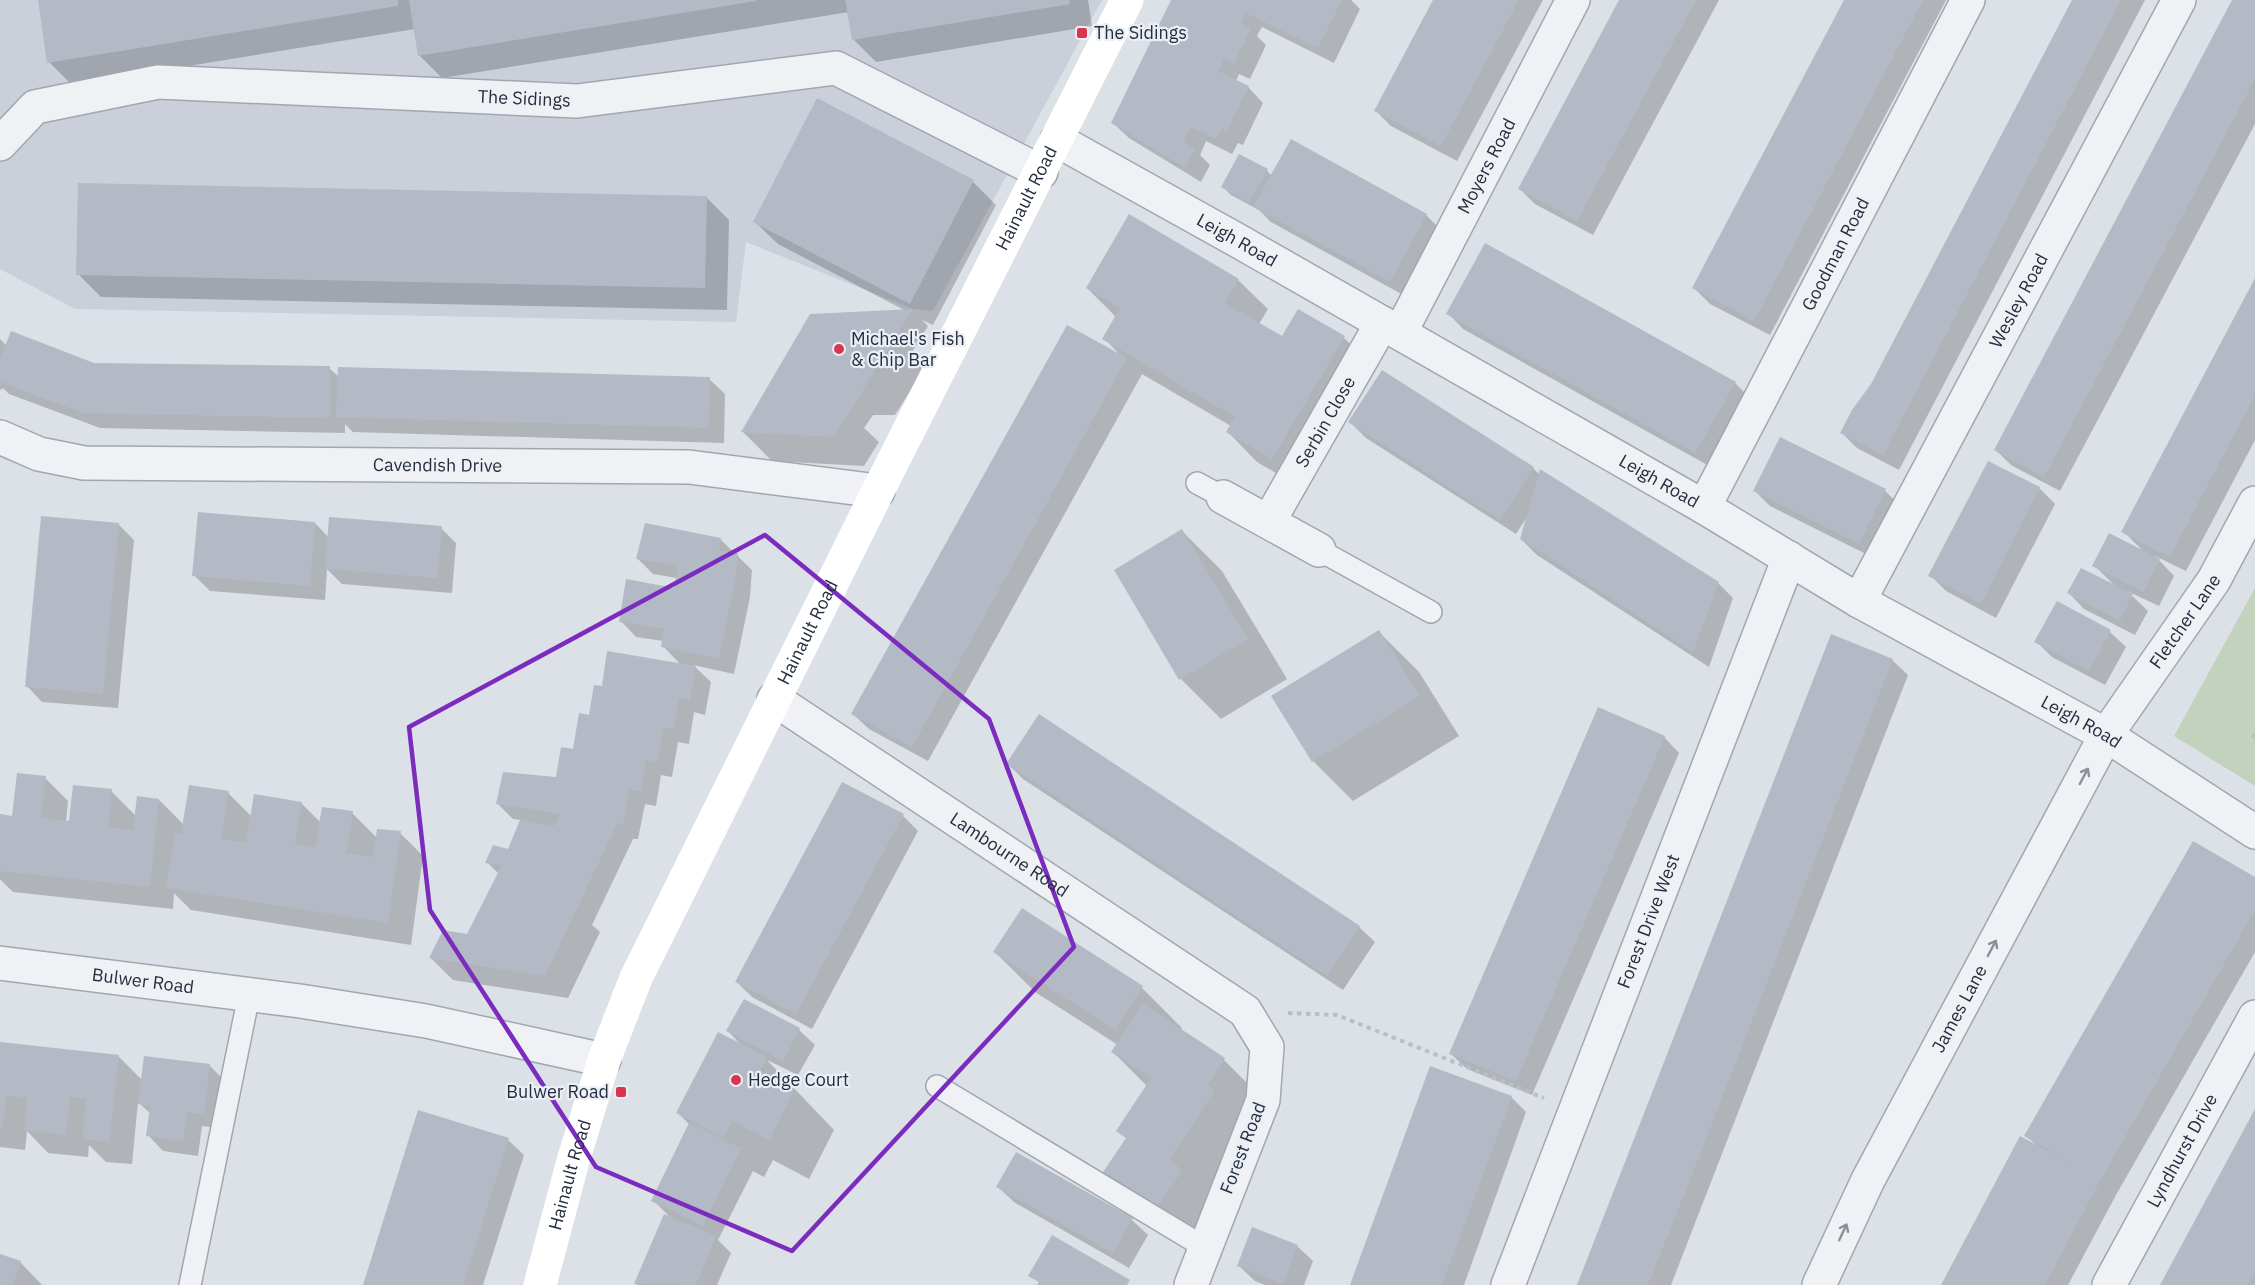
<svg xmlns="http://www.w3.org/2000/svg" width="2255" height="1285" font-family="'IBM Plex Sans',sans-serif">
<rect width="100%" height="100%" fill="#dce0e7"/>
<!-- built -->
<path fill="#cacfda" d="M 0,0 L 1102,0 L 933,311 L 913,309 L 746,242 L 736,322 L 75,309 L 0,269 Z"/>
<!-- green -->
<path fill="#c2d2bc" d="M 2255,588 L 2255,786 L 2174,736 Z"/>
<!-- shadow -->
<g fill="#0003">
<path d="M 39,0 L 1088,0 L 1092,26 L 876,62 L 853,39 L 849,12 L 442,78 L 419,55 L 415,29 L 72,85 L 49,62 Z"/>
<path d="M 1173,0 L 1351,0 L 1360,9 L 1334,63 L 1262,27 L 1257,36 L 1266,45 L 1250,79 L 1239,74 L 1236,81 L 1248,87 L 1263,103 L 1243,145 L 1238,143 L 1232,154 L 1206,141 L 1200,155 L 1210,165 L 1201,182 L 1129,138 L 1113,123 Z"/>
<path d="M 1435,0 L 1543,0 L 1457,161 L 1391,126 L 1376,111 Z"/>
<path d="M 1621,0 L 1719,0 L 1593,235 L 1535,204 L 1520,189 Z"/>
<path d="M 1846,0 L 1946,0 L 1770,335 L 1710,304 L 1694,288 Z"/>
<path d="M 2073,0 L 2145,0 L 1899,470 L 1857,448 L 1842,433 L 1873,384 Z"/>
<path d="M 2234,0 L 2255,0 L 2255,124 L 2060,491 L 2011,465 L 1996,450 Z"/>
<path d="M 818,100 L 973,182 L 996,205 L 933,325 L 922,320 L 928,326 L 912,352 L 926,366 L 895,415 L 873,415 L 864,428 L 879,442 L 864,466 L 772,461 L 743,432 L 906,311 L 778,244 L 755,222 Z"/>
<path d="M 1292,141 L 1426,215 L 1442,231 L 1405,296 L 1271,222 L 1259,210 L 1231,195 L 1223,187 L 1267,171 L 1272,176 Z"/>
<path d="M 706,197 L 729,220 L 727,310 L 101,297 L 78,274 Z"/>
<path d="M 1238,280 L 1268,309 L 1259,324 L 1283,338 L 1344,338 L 1374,367 L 1302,488 L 1257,462 L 1228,432 L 1231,426 L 1142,374 L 928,761 L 869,729 L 853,714 L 1120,355 L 1104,338 L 1116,317 L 1087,288 Z"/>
<path d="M 2255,281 L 2255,440 L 2186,571 L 2155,556 L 2174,576 L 2159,606 L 2127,591 L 2148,611 L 2135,635 L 2084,609 L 2069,593 L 2115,586 L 2094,565 L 2143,551 L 2123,531 Z"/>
<path d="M 1448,313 L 1735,383 L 1750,398 L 1711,467 L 1463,329 Z"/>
<path d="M 0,339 L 7,346 L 94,364 L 329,368 L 339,377 L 709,379 L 725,394 L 724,443 L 353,432 L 345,424 L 345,433 L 100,428 L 9,394 L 3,388 L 2,390 L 0,389 Z"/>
<path d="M 1350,422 L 1533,468 L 1540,475 L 1718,583 L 1733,598 L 1709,667 L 1537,555 L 1521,539 L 1527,517 L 1516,534 L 1366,438 Z"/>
<path d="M 2039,488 L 2055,504 L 1996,618 L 1946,591 L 1930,575 Z"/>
<path d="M 1755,491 L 1885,491 L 1901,506 L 1874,558 L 1770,506 Z"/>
<path d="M 315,523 L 329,538 L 441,528 L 456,543 L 452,593 L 342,584 L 327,569 L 325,600 L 210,591 L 194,575 Z"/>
<path d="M 118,524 L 134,540 L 118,708 L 42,702 L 27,686 Z"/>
<path d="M 1182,531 L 1222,571 L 1287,679 L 1221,719 L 1181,679 Z"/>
<path d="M 721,540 L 752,570 L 750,597 L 734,674 L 693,665 L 711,682 L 705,715 L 694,712 L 689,744 L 678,742 L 672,777 L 661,775 L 656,806 L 645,804 L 638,839 L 633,839 L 592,925 L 600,932 L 568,998 L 453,980 L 430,957 L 468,935 L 499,874 L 487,862 L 509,850 L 521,820 L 513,819 L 498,804 L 557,778 L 574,750 L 603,688 L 681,665 L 663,646 L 663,641 L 636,637 L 621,621 L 675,590 L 677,578 L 653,574 L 637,558 Z"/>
<path d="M 1379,632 L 1419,672 L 1459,736 L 1353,801 L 1313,761 Z"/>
<path d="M 2110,632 L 2126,647 L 2105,685 L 2052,657 L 2036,641 Z"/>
<path d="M 1892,660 L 1908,675 L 1671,1285 L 1580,1285 Z"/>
<path d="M 1664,737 L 1679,753 L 1532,1095 L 1467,1069 L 1451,1054 Z"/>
<path d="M 1008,764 L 1359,927 L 1375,942 L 1343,990 L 1023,779 Z"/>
<path d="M 45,778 L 68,801 L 66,822 L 70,823 L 111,791 L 136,816 L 159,800 L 184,825 L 228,793 L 252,817 L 301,803 L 321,823 L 352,813 L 377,838 L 400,833 L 423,856 L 411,945 L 191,910 L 174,893 L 173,909 L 13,892 L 0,879 L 0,816 L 13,817 Z"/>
<path d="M 903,816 L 918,831 L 812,1029 L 752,997 L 737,982 Z"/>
<path d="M 2255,879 L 2255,952 L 2116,1195 L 2068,1285 L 1943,1285 L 2037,1146 L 2026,1135 Z"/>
<path d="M 1022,910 L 1142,988 L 1182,1028 L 1180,1031 L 1224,1060 L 1264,1100 L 1196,1249 L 1143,1214 L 1127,1139 L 1118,1131 L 1147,1086 L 1113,1052 L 1118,1045 L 1035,992 L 995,952 Z"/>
<path d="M 744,1001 L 799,1030 L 815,1045 L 798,1075 L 767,1060 L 834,1130 L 809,1179 L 773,1160 L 764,1177 L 753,1171 L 718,1240 L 731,1253 L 717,1285 L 637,1285 L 671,1218 L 653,1200 L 690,1125 L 678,1113 L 742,1046 L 728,1031 Z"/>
<path d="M 0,1044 L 118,1056 L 143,1081 L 210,1066 L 225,1081 L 219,1128 L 202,1126 L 198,1156 L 163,1151 L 148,1135 L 151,1114 L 138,1102 L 132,1164 L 106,1162 L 89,1145 L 88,1157 L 48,1153 L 27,1131 L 25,1150 L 0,1147 Z"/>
<path d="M 1511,1097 L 1526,1112 L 1464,1285 L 1353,1285 Z"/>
<path d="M 2255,1111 L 2255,1285 L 2162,1285 Z"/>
<path d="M 508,1140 L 524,1155 L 483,1285 L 365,1285 Z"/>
<path d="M 1017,1154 L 1132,1220 L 1148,1235 L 1129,1268 L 1014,1202 L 998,1187 Z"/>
<path d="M 1297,1246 L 1313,1261 L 1304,1285 L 1265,1285 L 1255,1281 L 1239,1266 Z"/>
<path d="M 0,1256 L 20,1262 L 42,1285 L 0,1285 Z"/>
</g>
<!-- building -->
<g fill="#b3bac5">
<path d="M 38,0 L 398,0 L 398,6 L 47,63 Z"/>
<path d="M 409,0 L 756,0 L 756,1 L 418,56 Z"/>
<path d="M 845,0 L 1069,0 L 1070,4 L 852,40 Z"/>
<path d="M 1171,0 L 1342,0 L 1318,48 L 1246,13 L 1241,23 L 1251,28 L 1234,64 L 1224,59 L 1218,71 L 1249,86 L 1227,131 L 1222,128 L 1216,139 L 1191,127 L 1183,142 L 1195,149 L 1185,168 L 1111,123 Z"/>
<path d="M 1433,0 L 1519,0 L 1441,146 L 1374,111 Z"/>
<path d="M 1619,0 L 1696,0 L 1577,221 L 1518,189 Z"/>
<path d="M 1844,0 L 1923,0 L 1754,321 L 1692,288 Z"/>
<path d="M 2072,0 L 2121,0 L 1883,455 L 1840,433 L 1852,410 L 1871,384 Z"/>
<path d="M 2232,0 L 2255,0 L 2255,79 L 2044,477 L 1994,450 Z"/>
<path d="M 817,98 L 974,180 L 910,304 L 753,222 Z"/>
<path d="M 1291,139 L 1427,214 L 1390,282 L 1253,207 Z"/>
<path d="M 1239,154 L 1268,169 L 1249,203 L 1221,187 Z"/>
<path d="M 78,183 L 707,196 L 705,288 L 76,275 Z"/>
<path d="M 1129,214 L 1239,279 L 1225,303 L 1282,336 L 1298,309 L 1345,336 L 1272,459 L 1226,432 L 1235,417 L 1102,339 L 1120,308 L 1086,288 Z"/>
<path d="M 1485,243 L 1736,382 L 1695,453 L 1446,314 Z"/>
<path d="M 2255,278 L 2255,395 L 2170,557 L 2121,532 Z"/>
<path d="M 913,309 L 834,437 L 741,432 L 810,314 Z"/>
<path d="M 1067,325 L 1127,358 L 912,747 L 851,714 Z"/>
<path d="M 11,331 L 94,363 L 330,366 L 330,418 L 83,413 L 0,382 L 0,359 Z"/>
<path d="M 338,367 L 710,377 L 709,428 L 336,417 Z"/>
<path d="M 1382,370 L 1534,467 L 1500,520 L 1348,422 Z"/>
<path d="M 1780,437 L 1886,489 L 1859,544 L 1753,491 Z"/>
<path d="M 1988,461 L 2040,487 L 1981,604 L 1928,576 Z"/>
<path d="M 1540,469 L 1719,582 L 1693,652 L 1520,539 Z"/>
<path d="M 198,512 L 315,522 L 310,586 L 192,576 Z"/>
<path d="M 41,516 L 119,523 L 103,694 L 25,687 Z"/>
<path d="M 329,517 L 442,526 L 437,578 L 325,569 Z"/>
<path d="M 645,523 L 721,538 L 719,550 L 738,553 L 735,581 L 719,659 L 661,647 L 664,629 L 619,622 L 626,579 L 674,588 L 678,565 L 636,559 Z"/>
<path d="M 1182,529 L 1248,639 L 1179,680 L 1114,570 Z"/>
<path d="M 2109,533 L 2160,559 L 2143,592 L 2092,566 Z"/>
<path d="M 2081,568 L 2133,594 L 2120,621 L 2067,593 Z"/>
<path d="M 2057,601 L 2111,630 L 2089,671 L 2034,642 Z"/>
<path d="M 1379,630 L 1420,696 L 1312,762 L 1271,696 Z"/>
<path d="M 1831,634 L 1893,659 L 1699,1157 L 1648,1285 L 1577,1285 Z"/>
<path d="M 607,651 L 696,666 L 690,700 L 678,698 L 674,730 L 663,727 L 657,763 L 646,760 L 641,791 L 629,790 L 623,825 L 617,824 L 545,976 L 429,958 L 443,930 L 467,934 L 502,865 L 485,863 L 493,845 L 508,849 L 520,820 L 554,826 L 560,814 L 496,804 L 503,772 L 556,777 L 561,747 L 573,749 L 579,713 L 589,715 L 594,685 L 602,686 Z"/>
<path d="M 1598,707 L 1665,736 L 1516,1081 L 1449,1054 Z"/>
<path d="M 1039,714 L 1360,926 L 1327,976 L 1006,764 Z"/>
<path d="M 17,773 L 46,776 L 41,818 L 69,821 L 73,785 L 112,789 L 108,827 L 133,830 L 137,796 L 159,799 L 150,887 L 0,871 L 0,814 L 12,816 Z"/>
<path d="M 842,782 L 904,814 L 796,1014 L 735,982 Z"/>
<path d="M 189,785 L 229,791 L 221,839 L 246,843 L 254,794 L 302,802 L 295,844 L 315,847 L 322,807 L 353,811 L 346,853 L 373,857 L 377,829 L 401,831 L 388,923 L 166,888 L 175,833 L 181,834 Z"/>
<path d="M 2193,841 L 2255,877 L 2255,910 L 2101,1179 L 2045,1285 L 1941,1285 L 2020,1136 L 2078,1167 L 2024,1136 Z"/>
<path d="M 1022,908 L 1143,986 L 1115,1030 L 993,952 Z"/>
<path d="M 744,999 L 800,1028 L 783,1061 L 726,1031 Z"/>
<path d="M 1143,1004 L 1225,1058 L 1208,1085 L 1215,1090 L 1169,1160 L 1183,1170 L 1155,1210 L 1101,1175 L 1126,1138 L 1116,1131 L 1151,1078 L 1111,1052 Z"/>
<path d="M 718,1032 L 767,1057 L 760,1071 L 795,1089 L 769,1140 L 732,1121 L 724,1138 L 676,1113 Z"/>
<path d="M 0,1042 L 119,1055 L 109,1142 L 82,1139 L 86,1099 L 70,1097 L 66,1135 L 24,1130 L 27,1098 L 6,1095 L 3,1127 L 0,1127 Z"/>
<path d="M 144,1056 L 210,1064 L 204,1114 L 187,1112 L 183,1141 L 146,1136 L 150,1106 L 138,1104 Z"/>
<path d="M 1430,1066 L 1512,1096 L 1500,1129 L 1442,1285 L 1350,1285 Z"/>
<path d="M 2255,1109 L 2255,1273 L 2248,1285 L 2160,1285 Z"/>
<path d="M 418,1110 L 509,1138 L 463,1285 L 363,1285 Z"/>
<path d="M 689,1123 L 741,1148 L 703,1226 L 651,1201 Z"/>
<path d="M 1016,1152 L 1133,1218 L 1113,1253 L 996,1187 Z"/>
<path d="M 664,1214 L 716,1236 L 696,1285 L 634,1284 Z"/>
<path d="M 1252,1227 L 1298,1245 L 1283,1284 L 1237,1266 Z"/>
<path d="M 1052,1235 L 1130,1280 L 1127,1285 L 1037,1285 L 1039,1282 L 1028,1276 Z"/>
<path d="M 0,1254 L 21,1261 L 13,1285 L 0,1285 Z"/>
</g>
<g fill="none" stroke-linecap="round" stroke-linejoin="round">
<defs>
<g id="lane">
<path d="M 1197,483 L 1223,497"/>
<path d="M 1319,550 L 1431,612"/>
<path d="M 937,1086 L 1204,1247"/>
<path d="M 190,1285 L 249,995"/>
</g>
<g id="street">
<path id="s1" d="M 1057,140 L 1242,243 L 1704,507 L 1859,601 L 2106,735 L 2255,832"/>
<path id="s2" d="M 0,144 L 35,107 L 158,82 L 577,101 L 836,68 L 1041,172"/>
<path id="s3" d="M 1400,333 L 1573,0"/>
<path id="s4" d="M 0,437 L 39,454 L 84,463 L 689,467 L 878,491"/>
<path d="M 1223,497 L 1319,550"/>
<path id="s5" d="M 1704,507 L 1968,0"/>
<path id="s6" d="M 1269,521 L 1382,323"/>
<path id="s7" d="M 1859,601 L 2179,0"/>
<path id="s8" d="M 774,699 L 1245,1011 L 1267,1047 L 1263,1100 L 1191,1285"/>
<path id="s9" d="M 0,963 L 300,1001 L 426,1021 L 604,1060"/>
<path id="s10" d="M 1508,1285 L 1789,558"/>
<path id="s11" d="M 1819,1285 L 1868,1180 L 2106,735 L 2214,580 L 2255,503"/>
<path id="s12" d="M 2109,1285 L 2255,1017"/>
</g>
</defs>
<!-- lane casing -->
<use href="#lane" stroke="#a1a7b1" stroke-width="24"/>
<!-- street casing -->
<use href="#street" stroke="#a1a7b1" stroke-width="36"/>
<!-- path -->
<g stroke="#babec6" stroke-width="4" stroke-dasharray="4.5 4.5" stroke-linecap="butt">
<path d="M 2255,734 L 2252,739 L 2255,741"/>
<path d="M 1288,1013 L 1337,1015 L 1544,1098"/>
</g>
<!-- lane -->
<use href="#lane" stroke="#eff1f5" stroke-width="21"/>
<!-- street -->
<use href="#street" stroke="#eff1f5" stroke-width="33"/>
<!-- secondary -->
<path stroke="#fff" stroke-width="33" id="s13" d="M 540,1285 L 573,1161 L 604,1060 L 636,978 L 878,491 L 1127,0"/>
</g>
<!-- one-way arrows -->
<defs><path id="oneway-shaft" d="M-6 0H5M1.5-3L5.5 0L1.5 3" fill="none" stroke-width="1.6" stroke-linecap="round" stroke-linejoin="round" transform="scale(1.5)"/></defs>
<g stroke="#8a909a">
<use href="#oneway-shaft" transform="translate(2084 776) rotate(-62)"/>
<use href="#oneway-shaft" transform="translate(1992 948) rotate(-62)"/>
<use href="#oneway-shaft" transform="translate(1843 1232) rotate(-65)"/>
</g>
<!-- marked area -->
<path fill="none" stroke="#7b2cbf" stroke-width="4.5" stroke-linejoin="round" d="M 765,535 L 989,719 L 1074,947 L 792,1251 L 596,1167 L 430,910 L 409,727 Z"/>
<!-- markers -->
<g fill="#d8354f" stroke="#ebeff5" stroke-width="2">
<rect x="1076" y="27" width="12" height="12" rx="3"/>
<circle cx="839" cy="349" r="6"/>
<circle cx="736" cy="1080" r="6"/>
<rect x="615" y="1086" width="12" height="12" rx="3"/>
</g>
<g text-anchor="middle" stroke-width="4.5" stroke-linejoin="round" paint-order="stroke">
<!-- poi labels -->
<g font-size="18" fill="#242e3f" stroke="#ebeff5" text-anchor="start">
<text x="1094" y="39">The Sidings</text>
<text x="851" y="345">Michael's Fish<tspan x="851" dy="21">&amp; Chip Bar</tspan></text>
<text x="748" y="1086">Hedge Court</text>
<text x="609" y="1098" text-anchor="end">Bulwer Road</text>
</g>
<!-- street labels -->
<g font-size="18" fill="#242e3f" stroke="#ebeff5">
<text dy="6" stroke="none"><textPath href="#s2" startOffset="543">The Sidings</textPath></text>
<text dy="6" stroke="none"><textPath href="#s3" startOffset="188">Moyers Road</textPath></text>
<text dy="6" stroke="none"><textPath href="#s13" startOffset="1194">Hainault Road</textPath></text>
<text dy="6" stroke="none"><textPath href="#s1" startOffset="206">Leigh Road</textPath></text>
<text dy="6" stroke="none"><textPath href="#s5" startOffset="285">Goodman Road</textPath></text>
<text dy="6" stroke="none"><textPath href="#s7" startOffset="340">Wesley Road</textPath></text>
<text dy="6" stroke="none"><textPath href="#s6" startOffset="114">Serbin Close</textPath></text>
<text dy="6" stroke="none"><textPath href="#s4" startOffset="442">Cavendish Drive</textPath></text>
<text dy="6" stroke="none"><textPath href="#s1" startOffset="692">Leigh Road</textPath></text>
<text dy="6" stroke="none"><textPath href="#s11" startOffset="759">Fletcher Lane</textPath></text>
<text dy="6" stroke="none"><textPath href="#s13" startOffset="708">Hainault Road</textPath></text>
<text dy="6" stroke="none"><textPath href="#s1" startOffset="1178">Leigh Road</textPath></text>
<text dy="6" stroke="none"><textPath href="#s8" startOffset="282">Lambourne Road</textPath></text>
<text dy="6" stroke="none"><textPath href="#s10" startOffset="390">Forest Drive West</textPath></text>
<text dy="6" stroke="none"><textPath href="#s9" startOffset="144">Bulwer Road</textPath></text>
<text dy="6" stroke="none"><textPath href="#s11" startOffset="310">James Lane</textPath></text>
<text transform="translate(1243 1148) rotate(-69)" y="6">Forest Road</text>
<text dy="6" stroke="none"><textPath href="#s12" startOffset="153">Lyndhurst Drive</textPath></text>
<text dy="6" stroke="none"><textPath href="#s13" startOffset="114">Hainault Road</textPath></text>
</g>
</g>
</svg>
